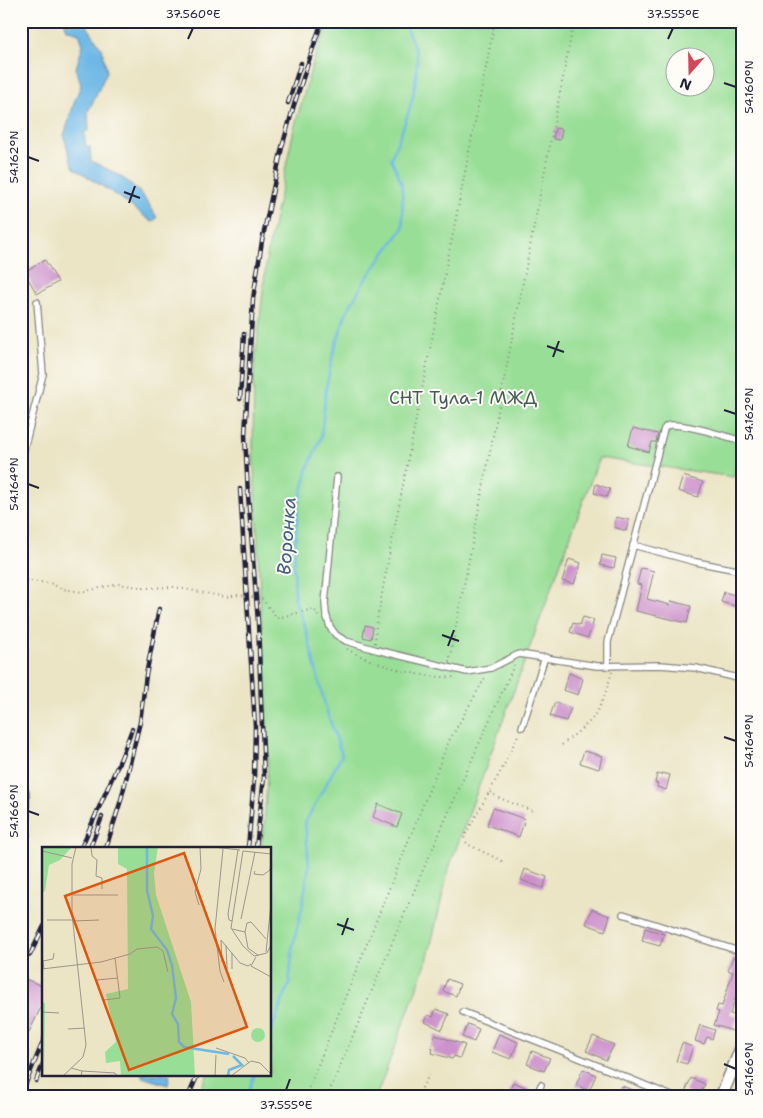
<svg xmlns="http://www.w3.org/2000/svg" width="763" height="1118" font-family="'Shantell Sans',sans-serif">
<rect width="100%" height="100%" fill="#fdfcf7"/>
<filter id="ink" filterUnits="userSpaceOnUse"><feTurbulence type="fractalNoise" baseFrequency=".02" numOctaves="2"/><feDisplacementMap in="SourceGraphic" scale="10" xChannelSelector="R" yChannelSelector="G"/><feConvolveMatrix kernelMatrix="1 2 1 2 8 2 1 2 1" color-interpolation-filters="sRGB"/></filter>
<filter id="wash" filterUnits="userSpaceOnUse"><feTurbulence type="fractalNoise" baseFrequency=".0096" numOctaves="4" result="noise"/><feDisplacementMap in="SourceGraphic" scale="20" xChannelSelector="R" yChannelSelector="G"/><feGaussianBlur stdDeviation="1.12" result="paint"/><feColorMatrix in="noise" values="0 0 0 0 0 0 0 0 0 0 0 0 0 0 0 0 0 1.4 0 .05"/><feComposite in="paint" operator="in"/></filter>
<g filter="url(#wash)">
<rect width="100%" height="100%" fill="#ebe4c5"/>
<!-- green -->
<path fill="#99de96" stroke="#5e8068" fill-rule="evenodd" d="M 329,21 L 742,21 L 742,424 L 734,477 L 599,458 L 449,868 L 427,961 L 376,1097 L 197,1097 L 208,1074 L 270,1074 L 270,848 L 261,848 L 264,827 L 268,760 L 253,445 L 254,372 L 267,255 L 294,129 L 313,62 ZM 676,58 L 706,58 L 706,88 L 676,88 Z"/>
<!-- water -->
<g fill="#6db8e6" stroke="#486d90">
<path d="M 64,21 L 84,21 L 102,49 L 107,72 L 88,112 L 89,130 L 84,133 L 86,147 L 90,147 L 91,161 C 122,176 140,185 157,218 L 152,222 L 119,197 L 74,168 L 71,161 L 64,136 L 75,100 L 81,85 L 76,68 L 83,45 L 79,33 L 67,29 Z"/>
<path d="M 141,1074 L 170,1074 L 168,1085 L 142,1077 Z"/>
</g>
<g fill="none" stroke-linecap="round" stroke-linejoin="round">
<!-- stream -->
<g stroke="#6db8e6" stroke-width="2.5">
<path d="M 270,1034 L 289,984 L 293,945 L 302,908 L 309,865 L 305,823 L 342,755 L 326,709 L 305,627 L 295,600 L 294,564 L 298,507 L 308,468 L 321,438 L 326,388 L 333,354 L 346,313 L 365,280 L 403,228 L 402,184 L 391,158 C 404,127 418,93 417,58 C 416,46 407,32 403,21"/>
<path d="M 246,1097 L 255,1074"/>
</g>
</g>
<g id="blocks">
<!-- building -->
<g fill="#cc90cb">
<path d="M 555,128 L 562,129 L 560,140 L 553,139 Z"/>
<path d="M 45,260 L 58,282 L 37,294 L 24,272 Z"/>
<path d="M 633,428 L 658,434 L 656,442 L 652,442 L 649,452 L 628,446 Z"/>
<path d="M 683,476 L 703,482 L 698,497 L 678,491 Z"/>
<path d="M 596,484 L 610,489 L 607,497 L 594,493 Z"/>
<path d="M 616,517 L 629,520 L 626,531 L 614,527 Z"/>
<path d="M 602,555 L 616,558 L 614,568 L 600,565 Z"/>
<path d="M 569,559 L 581,563 L 574,584 L 562,581 Z"/>
<path d="M 641,568 L 654,571 L 647,599 L 670,605 L 671,601 L 691,606 L 687,623 L 636,611 L 642,585 L 637,584 Z"/>
<path d="M 724,592 L 742,597 L 742,608 L 721,602 Z"/>
<path d="M 583,617 L 594,620 L 588,638 L 570,632 L 573,623 L 580,625 Z"/>
<path d="M 365,625 L 373,627 L 371,639 L 363,637 Z"/>
<path d="M 569,673 L 583,679 L 578,695 L 563,690 Z"/>
<path d="M 555,702 L 571,708 L 566,721 L 550,716 Z"/>
<path d="M 584,751 L 602,756 L 599,769 L 580,763 Z"/>
<path d="M 662,773 L 670,775 L 666,790 L 657,787 L 658,784 L 655,783 L 657,774 L 661,775 Z"/>
<path d="M 378,804 L 402,814 L 397,827 L 373,817 Z"/>
<path d="M 493,808 L 525,819 L 519,837 L 487,825 Z"/>
<path d="M 525,869 L 547,877 L 543,888 L 521,880 Z"/>
<path d="M 592,909 L 610,916 L 605,931 L 586,924 Z"/>
<path d="M 645,928 L 664,934 L 660,946 L 642,941 Z"/>
<path d="M 733,957 L 742,960 L 742,999 L 736,997 L 730,1014 L 738,1016 L 733,1031 L 714,1025 L 719,1012 L 716,1011 L 718,1005 L 722,1006 L 733,972 L 728,970 Z"/>
<path d="M 21,977 L 44,987 L 44,1001 L 21,1049 Z"/>
<path d="M 447,979 L 460,984 L 456,996 L 443,991 Z"/>
<path d="M 436,1009 L 449,1014 L 442,1030 L 425,1022 L 428,1015 L 433,1017 Z"/>
<path d="M 468,1024 L 479,1029 L 474,1042 L 462,1037 Z"/>
<path d="M 700,1025 L 715,1030 L 712,1039 L 707,1037 L 704,1044 L 695,1041 Z"/>
<path d="M 499,1034 L 518,1042 L 511,1059 L 492,1052 Z"/>
<path d="M 435,1035 L 465,1045 L 460,1058 L 454,1056 L 452,1059 L 432,1053 L 433,1048 L 431,1048 Z"/>
<path d="M 593,1036 L 614,1045 L 606,1060 L 586,1051 Z"/>
<path d="M 682,1043 L 693,1047 L 687,1064 L 676,1061 Z"/>
<path d="M 532,1051 L 550,1058 L 544,1071 L 527,1064 Z"/>
<path d="M 583,1069 L 596,1075 L 589,1091 L 576,1085 Z"/>
<path d="M 691,1078 L 705,1084 L 699,1097 L 685,1092 Z"/>
<path d="M 513,1082 L 530,1089 L 527,1097 L 516,1097 L 509,1093 Z"/>
<path d="M 622,1086 L 635,1091 L 632,1097 L 617,1097 Z"/>
</g>
</g>
</g>
<g filter="url(#ink)">
<use href="#blocks" fill-opacity="0" stroke="#868380" stroke-width="1"/>
<g fill="none" stroke-linecap="round" stroke-linejoin="round">
<defs>
<g id="lane">
<path d="M 21,461 L 43,374 L 37,302"/>
<path d="M 337,477 L 325,603 L 326,614 L 330,627 L 336,635 L 346,641 L 377,650 L 467,672 L 491,668 L 519,654 L 597,666 L 660,665 L 696,668 L 742,679"/>
<path d="M 633,545 L 696,562 L 742,571"/>
<path d="M 608,666 L 608,642 L 664,429 C 667,426 666,425 671,425 C 691,425 721,435 742,441"/>
<path d="M 522,727 L 545,657"/>
<path d="M 21,855 L 27,833 L 26,792"/>
<path d="M 623,914 L 742,952"/>
<path d="M 463,1012 L 567,1053 L 674,1097"/>
<path d="M 536,1097 L 541,1085"/>
</g>
<path id="street" d="M 721,1097 L 742,1046"/>
</defs>
<!-- lane casing -->
<use href="#lane" stroke="#868380" stroke-width="8"/>
<!-- street casing -->
<use href="#street" stroke="#868380" stroke-width="14"/>
<!-- path -->
<g stroke="#868380" stroke-width="2" stroke-dasharray="1 4" stroke-linecap="butt">
<path d="M 21,580 L 50,583 L 62,589 L 82,592 L 118,584 L 146,588 L 174,587 L 226,597 L 238,595 L 246,596 L 262,599 L 277,618 L 314,609 L 318,616"/>
<path d="M 375,643 L 376,626 L 387,566 L 495,21"/>
<path d="M 347,649 C 374,665 423,679 455,677"/>
<path d="M 449,662 L 574,21"/>
<path d="M 562,745 C 571,737 581,730 589,722 C 601,710 607,688 612,672"/>
<path d="M 490,792 L 499,798 L 533,811"/>
<path d="M 502,861 L 467,844 L 464,837 L 503,767 L 519,733"/>
<path d="M 305,1097 L 448,743 L 486,676"/>
<path d="M 327,1097 L 423,870 L 514,665"/>
<path d="M 417,1097 L 430,1073"/>
</g>
<!-- lane -->
<use href="#lane" stroke="#fff" stroke-width="5.5"/>
<!-- street -->
<use href="#street" stroke="#fff" stroke-width="11"/>
<defs>
<g id="rail">
<path d="M 288,103 L 301,63"/>
<path d="M 240,399 L 244,334"/>
<path d="M 240,489 L 255,726 L 254,779 L 248,848"/>
<path d="M 81,848 L 121,758 L 132,729"/>
<path d="M 90,848 L 102,817"/>
<path d="M 106,848 L 121,800 L 140,722 L 146,675 L 159,609"/>
<path d="M 256,848 L 264,777 L 258,622 L 248,495 L 245,435 L 253,299 L 262,241 L 282,147 L 294,105 L 322,21"/>
<path d="M 30,955 L 44,926"/>
<path d="M 36,1081 L 44,1061"/>
<path d="M 21,1095 L 44,1039"/>
<path d="M 188,1097 L 198,1074"/>
</g>
</defs>
<!-- rail casing -->
<use href="#rail" stroke="#22223b" stroke-width="4.5"/>
<!-- rail -->
<use href="#rail" stroke="#fdfcf7" stroke-width="2.5" stroke-dasharray="8" stroke-linecap="butt"/>
</g>
</g>
<!-- ticks -->
<path fill="none" stroke="#22223b" stroke-width="2" d="M 188,39 L 193,28M 668,39 L 673,28M 724,83 L 736,87M 28,157 L 39,161M 124,192 L 140,198M 129,203 L 135,186M 547,346 L 564,352M 553,357 L 559,341M 724,410 L 736,414M 28,484 L 39,488M 442,635 L 459,641M 448,646 L 454,630M 724,737 L 736,741M 28,811 L 39,815M 337,924 L 354,930M 342,935 L 348,918M 724,1064 L 736,1069M 286,1090 L 290,1079"/>
<g text-anchor="middle" stroke-width="4" stroke-linejoin="round" paint-order="stroke">
<!-- park labels -->
<g font-size="18" fill="#465a56" stroke="#fdfcf7">
<text x="463" y="404">СНТ Тула-1 МЖД</text>
</g>
<!-- water labels -->
<g font-size="19" font-style="italic" fill="#405e7f" stroke="#fdfcf7">
<text transform="translate(286 536) rotate(-86)" y="7">Воронка</text>
</g>
</g>
<!-- overview -->
<g transform="translate(42 847)">
<rect width="229" height="229" fill="#ebe4c5"/>
<path d="M 0,0 L 30,0 L 18,13 L 7,18 L 3,44 L 0,46 ZM 76,0 L 116,0 L 112,26 L 114,48 L 149,155 L 153,229 L 79,229 L 78,214 L 64,216 L 63,205 L 74,195 L 64,147 L 86,142 L 85,22 L 76,17 ZM 0,155 L 3,156 L 2,229 L 0,229 ZM209 188a7 7 0 1 1 14 0a7 7 0 1 1-14 0Z" fill="#99de96"/>
<path fill="none" stroke="#6db8e6" stroke-width="2.5" d="M 105,0 L 105,43 L 111,69 L 109,82 L 125,103 L 130,118 L 134,151 L 130,167 L 136,177 L 137,195 L 142,200 L 187,207M 186,229 L 187,223 L 200,218 L 191,209"/>
<path fill="none" stroke="#9b968e" stroke-width="1" d="M 49,0 L 50,9 L 55,13 L 54,29 L 60,31 L 60,42M 171,0 L 198,3M 181,2 L 173,82 L 178,124 L 182,135M 0,4 L 30,11M 229,7 L 201,4 L 189,81 L 201,99 L 212,109 L 225,106 L 229,98M 213,24 L 212,27 L 221,28 L 228,23 L 229,15M 31,48 L 76,48M 157,58 L 153,45 L 159,22 L 158,0M 199,72 L 213,5M 5,73 L 31,73M 31,74 L 57,73M 190,74 L 187,73 L 186,67 L 196,3M 190,82 L 203,85 L 206,101 L 217,109M 203,85 L 205,76 L 209,75 L 224,92M 184,98 L 185,121M 224,105 L 229,57M 190,106 L 190,122M 214,110 L 209,119 L 229,130M 180,115 L 179,93 L 198,116 L 206,119 L 209,117M 0,122 L 59,115 L 88,107 L 95,102 L 115,100 L 121,104 L 126,125M 2,122 L 1,114 L 11,112 L 12,106M 54,133 L 76,131M 62,153 L 78,151 L 73,111M 0,165 L 17,166M 26,182 L 43,181M 174,201 L 203,211 L 207,216M 29,221 L 40,224 L 39,229M 40,224 L 73,226 L 75,229M 21,229 L 41,210 L 44,198 L 30,67 L 30,17 L 34,0M 173,229 L 174,208M 189,229 L 209,214 L 218,216 L 229,227"/>
<path fill="#de560e" fill-opacity="0.15" stroke="#de560e" stroke-width="2.5" d="M 142,6 L 205,180 L 87,223 L 23,49 Z"/>
<rect width="229" height="229" fill="none" stroke="#22223b" stroke-width="2.5"/>
</g>
<!-- margin -->
<rect width="763" height="1118" fill="none" stroke="#fdfcf7" stroke-width="55"/>
<!-- north arrow -->
<g transform="translate(690 72) rotate(200)"><circle r="24" fill="#fdfcf7" stroke="#a5a5ac"/>
<path d="M0-4L9 19L0 12L-9 19Z" fill="#d1495b"/>
<text y="-8" font-size="14" font-weight="bold" text-anchor="middle" fill="#22223b">N</text>
</g>
<rect x="28" y="28" width="708" height="1062" fill="none" stroke="#22223b" stroke-width="2"/>
<g font-size="12" text-anchor="middle" fill="#22223b">
<text x="193" y="18">37.560°E</text>
<text x="673" y="18">37.555°E</text>
<text transform="translate(749 87) rotate(-90)" y="4">54.160°N</text>
<text transform="translate(14 157) rotate(-90)" y="4">54.162°N</text>
<text transform="translate(749 414) rotate(-90)" y="4">54.162°N</text>
<text transform="translate(14 484) rotate(-90)" y="4">54.164°N</text>
<text transform="translate(749 741) rotate(-90)" y="4">54.164°N</text>
<text transform="translate(14 811) rotate(-90)" y="4">54.166°N</text>
<text transform="translate(749 1069) rotate(-90)" y="4">54.166°N</text>
<text x="286" y="1109">37.555°E</text>
</g>
</svg>
